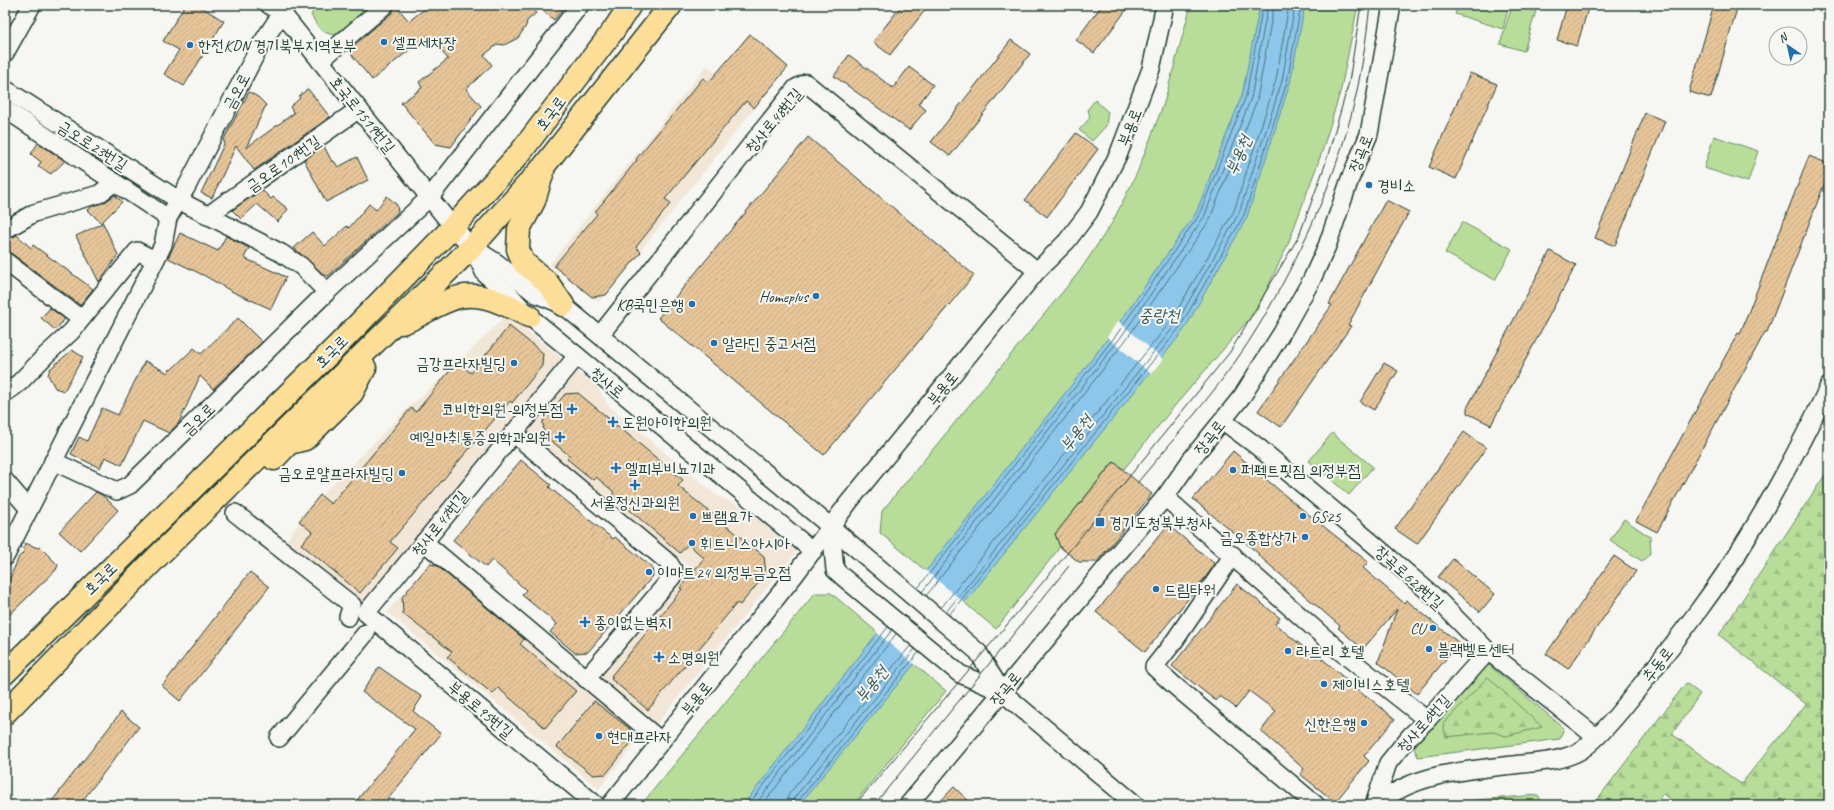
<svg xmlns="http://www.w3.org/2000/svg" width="1834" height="810" font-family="Caveat,'Poor Story',sans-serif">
<defs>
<pattern id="forest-firs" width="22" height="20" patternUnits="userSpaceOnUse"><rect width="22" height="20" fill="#b7dd98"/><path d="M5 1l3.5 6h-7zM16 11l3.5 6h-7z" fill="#9dbf84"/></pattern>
<pattern id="building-hatch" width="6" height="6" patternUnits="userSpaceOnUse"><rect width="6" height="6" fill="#e7c599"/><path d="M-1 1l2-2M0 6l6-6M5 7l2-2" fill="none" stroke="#c6aa84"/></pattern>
</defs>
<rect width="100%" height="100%" fill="#f6f6f2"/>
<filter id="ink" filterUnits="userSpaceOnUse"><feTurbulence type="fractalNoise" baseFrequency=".025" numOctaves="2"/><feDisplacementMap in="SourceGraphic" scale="8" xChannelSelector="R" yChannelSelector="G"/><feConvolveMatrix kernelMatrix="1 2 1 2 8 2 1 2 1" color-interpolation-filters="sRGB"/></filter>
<g filter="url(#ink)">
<!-- built -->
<g fill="#f2e7d7">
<path d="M 707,65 L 756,107 L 599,302 L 549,265 Z"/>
<path d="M 507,314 L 562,359 L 361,605 L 286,543 L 291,533 L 322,495 L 408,408 L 458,363 Z"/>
<path d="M 576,370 L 597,387 L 608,405 L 716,495 L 746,509 L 797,551 L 656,725 L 599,678 L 690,567 L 525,432 Z"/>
<path d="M 433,558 L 642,735 L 599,789 L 387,612 Z"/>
</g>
<!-- green -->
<g fill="#b7dd98" stroke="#6b8d66">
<path d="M 316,5 L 374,5 L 334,35 C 320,32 318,27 311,15 Z"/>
<path d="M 1191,5 L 1358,5 L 1341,89 L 1322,152 L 1288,244 L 1257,310 L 1172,409 L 1124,469 L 1113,462 L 1055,534 L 1060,547 L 996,629 L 880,533 L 882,511 L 1079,272 L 1112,223 L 1137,173 L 1164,103 Z"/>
<path d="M 1458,5 L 1509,5 L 1503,29 L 1455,14 Z"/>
<path d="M 1512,6 L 1536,11 L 1524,51 L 1500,44 Z"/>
<path d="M 1095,100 L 1108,112 L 1106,126 L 1092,141 L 1079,130 L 1090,118 L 1088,109 Z"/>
<path d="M 1714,136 L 1758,151 L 1748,182 L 1704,168 Z"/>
<path d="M 1462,222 L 1512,249 L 1495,280 L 1445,253 Z"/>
<path d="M 1332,433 L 1373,467 L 1349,495 L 1309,461 Z"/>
<path d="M 1624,519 L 1650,537 L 1651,553 L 1642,561 L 1610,540 Z"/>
<path d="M 815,593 L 831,593 L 946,691 L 853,805 L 641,805 Z"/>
<path d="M 1489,665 L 1564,728 L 1560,739 L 1418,757 L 1414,748 L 1478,666 Z"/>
<path d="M 1538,795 L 1544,805 L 1436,805 L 1439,803 Z"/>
</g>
<!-- forest -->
<g fill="url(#forest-firs)" stroke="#6b8d66">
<path d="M 1829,469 L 1829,805 L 1677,805 L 1663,794 L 1654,805 L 1593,805 L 1686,683 L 1700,694 L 1672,734 L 1741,784 L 1806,704 L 1719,635 Z"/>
<path d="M 1488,677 L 1542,727 L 1506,736 L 1493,732 L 1446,737 L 1443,724 Z"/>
</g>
<!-- water -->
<path fill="#8cc6eb" stroke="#608fa2" d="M 1260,5 L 1305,5 L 1290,83 L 1247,217 L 1184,330 L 970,596 L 799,805 L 743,805 L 1113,332 L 1196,213 L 1242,95 Z"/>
<!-- pier -->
<g fill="#f6f6f2">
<path d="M 1118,321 L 1163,359 L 1151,374 L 1107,337 Z"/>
<path d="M 925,570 L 966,604 L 916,666 L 876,632 Z"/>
</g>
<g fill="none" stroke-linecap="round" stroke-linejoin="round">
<!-- shore -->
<g stroke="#4b747d" stroke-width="1">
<path d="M 918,588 L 1117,334 L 1199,215 L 1246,96 L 1263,5"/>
<path d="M 922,592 L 1121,337 L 1204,217 L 1251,98 L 1268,5"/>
<path d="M 926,596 L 1125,341 L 1209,221 L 1257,100 L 1274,5"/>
<path d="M 941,608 L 1171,321 L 1234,211 L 1276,80 L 1289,5"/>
<path d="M 946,612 L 1176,324 L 1239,213 L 1282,81 L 1295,5"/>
<path d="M 949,615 L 1180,327 L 1244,215 L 1287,82 L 1301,5"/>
<path d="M 748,805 L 888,627"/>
<path d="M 755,805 L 892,630"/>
<path d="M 762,805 L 896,634"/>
<path d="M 785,805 L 789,794 L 911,645"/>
<path d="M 792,805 L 794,798 L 915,649"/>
<path d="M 797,805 L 798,801 L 919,652"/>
</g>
</g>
<!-- building -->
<g fill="url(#building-hatch)" stroke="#1f3d34">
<path d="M 185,5 L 198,5 L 224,21 L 184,86 L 164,74 L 179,50 L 163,41 Z"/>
<path d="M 395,5 L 409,21 L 430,5 L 529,5 L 536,13 L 527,21 L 526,26 L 518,38 L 504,45 L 498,44 L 484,55 L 492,65 L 466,89 L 481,106 L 451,147 L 435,144 L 401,103 L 422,88 L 419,82 L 448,59 L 428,35 L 372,80 L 348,50 L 392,13 Z"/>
<path d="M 536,5 L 566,5 L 554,20 Z"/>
<path d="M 902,5 L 929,5 L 890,55 L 873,42 Z"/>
<path d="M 1102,5 L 1130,5 L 1094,53 L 1076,40 Z"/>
<path d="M 1567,5 L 1589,5 L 1577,46 L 1557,40 Z"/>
<path d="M 1714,5 L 1738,5 L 1711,98 L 1689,92 Z"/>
<path d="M 750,34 L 788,67 L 754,108 L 746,101 L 665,199 L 671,203 L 636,247 L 641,252 L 606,295 L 592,297 L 554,266 L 597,214 L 595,212 L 637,160 L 636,159 L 703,78 L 709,82 Z"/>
<path d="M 1011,40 L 1030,54 L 950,156 L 931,142 Z"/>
<path d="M 849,55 L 893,88 L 909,67 L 933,85 L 919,104 L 926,110 L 909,130 L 834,76 Z"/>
<path d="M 1470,73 L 1497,84 L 1456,179 L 1429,167 Z"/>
<path d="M 308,89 L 330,117 L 254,170 L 236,146 L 212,198 L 201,193 L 225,142 L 223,141 L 249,92 L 258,97 L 266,105 L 246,148 L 294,113 L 290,107 L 300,98 L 299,96 Z"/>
<path d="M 1645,113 L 1665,121 L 1615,246 L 1595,238 Z"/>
<path d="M 1076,133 L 1098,149 L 1047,217 L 1025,200 Z"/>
<path d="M 808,137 L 974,275 L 824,455 L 658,318 Z"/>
<path d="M 38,143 L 65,161 L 51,174 L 38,166 L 41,162 L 31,154 Z"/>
<path d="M 324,146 L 332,162 L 334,161 L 338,167 L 357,157 L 368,180 L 326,202 L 304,160 Z"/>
<path d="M 1809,156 L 1829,164 L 1829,172 L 1767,332 L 1765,332 L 1657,532 L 1636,521 L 1738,333 L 1740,334 Z"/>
<path d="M 262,190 L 271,199 L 273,197 L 288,209 L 278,222 L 257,204 L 241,219 L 232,210 Z"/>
<path d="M 115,195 L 122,202 L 101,223 L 88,210 L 92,206 L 105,202 Z"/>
<path d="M 387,196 L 397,205 L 398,212 L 328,276 L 325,276 L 294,248 L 312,232 L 325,246 L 347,226 L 349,228 L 369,204 L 376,210 Z"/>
<path d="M 1386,200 L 1409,212 L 1348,325 L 1351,326 L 1281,427 L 1258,411 L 1332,305 L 1329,304 Z"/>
<path d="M 103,223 L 118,255 L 99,282 L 76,236 Z"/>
<path d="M 180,233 L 218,251 L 226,236 L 249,248 L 244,258 L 286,277 L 271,309 L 231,291 L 205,276 L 168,258 Z"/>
<path d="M 17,235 L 31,248 L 33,245 L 93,289 L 80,305 L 11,253 L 5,251 L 5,240 Z"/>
<path d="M 1550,251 L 1576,265 L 1491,425 L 1467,413 L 1467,408 Z"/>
<path d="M 50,308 L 65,319 L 55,330 L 41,318 Z"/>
<path d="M 238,318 L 262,342 L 213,389 L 200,376 L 179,423 L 169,433 L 143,421 L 122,465 L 105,457 L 100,468 L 71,454 L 79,437 L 87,441 L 102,408 L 118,415 L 145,361 L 168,373 L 170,369 L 171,370 L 194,348 L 201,354 Z"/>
<path d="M 509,326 L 543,353 L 542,366 L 512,403 L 510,401 L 390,542 L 398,548 L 360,593 L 301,544 L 312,532 L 299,521 L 320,495 L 331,504 L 411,408 L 416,412 L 457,362 L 471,373 Z"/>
<path d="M 72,350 L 83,357 L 64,391 L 55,388 L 48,375 L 50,369 Z"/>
<path d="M 1384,363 L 1398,371 L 1374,410 L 1360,402 Z"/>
<path d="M 578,393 L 683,480 L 678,486 L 764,556 L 766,574 L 740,605 L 737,603 L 648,710 L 611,679 L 613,677 L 611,676 L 682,589 L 680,588 L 704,558 L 688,544 L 680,553 L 612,495 L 614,492 L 596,477 L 593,480 L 567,459 L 570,456 L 544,435 L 543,421 L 565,394 Z"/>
<path d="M 1464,432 L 1486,448 L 1417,544 L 1395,529 Z"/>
<path d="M 1233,451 L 1287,497 L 1368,562 L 1363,568 L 1404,603 L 1406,600 L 1459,643 L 1417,694 L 1378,662 L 1397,609 L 1363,649 L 1338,628 L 1340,626 L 1258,555 L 1259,554 L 1193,499 Z"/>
<path d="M 521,460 L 551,485 L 549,487 L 613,539 L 615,537 L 652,567 L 653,576 L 588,652 L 575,653 L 550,632 L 557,624 L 522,595 L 526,590 L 492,560 L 486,567 L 453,540 Z"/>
<path d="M 1114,462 L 1152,494 L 1097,562 L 1079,562 L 1060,547 L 1055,534 Z"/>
<path d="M 96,492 L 102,495 L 118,510 L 80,551 L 59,532 Z"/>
<path d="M 1168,525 L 1215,564 L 1205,578 L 1145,652 L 1096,612 Z"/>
<path d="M 25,543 L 38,548 L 40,547 L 58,565 L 56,570 L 5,619 L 5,589 L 19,557 L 23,553 Z"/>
<path d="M 1614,556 L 1636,571 L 1568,669 L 1546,654 Z"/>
<path d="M 1453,559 L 1495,594 L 1480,612 L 1438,577 Z"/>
<path d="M 430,564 L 436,565 L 524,639 L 520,644 L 576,691 L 545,728 L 498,688 L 493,694 L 447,657 L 452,652 L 403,614 L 402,597 Z"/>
<path d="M 250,572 L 269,587 L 180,701 L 162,686 Z"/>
<path d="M 1237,584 L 1280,618 L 1275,624 L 1317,658 L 1319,656 L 1366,697 L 1367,696 L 1395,719 L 1364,756 L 1369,761 L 1335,802 L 1300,774 L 1304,769 L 1261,731 L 1276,711 L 1249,691 L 1236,708 L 1220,696 L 1216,701 L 1172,666 Z"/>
<path d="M 379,667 L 422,697 L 413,711 L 441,734 L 383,805 L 353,805 L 415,729 L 362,692 Z"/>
<path d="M 594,701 L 630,729 L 631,743 L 606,774 L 593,775 L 557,747 Z"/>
<path d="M 121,712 L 139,727 L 79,805 L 49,805 Z"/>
<path d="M 954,787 L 973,805 L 937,805 Z"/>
</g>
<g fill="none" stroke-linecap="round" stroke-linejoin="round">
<defs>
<g id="street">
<path d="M 269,5 L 282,13 L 453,227 L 472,247 L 497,263 L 536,294 L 563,305 L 831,527 L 978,652 L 1002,692"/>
<path d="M 5,53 L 32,5"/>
<path d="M 320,61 L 385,5"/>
<path d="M 5,89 L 180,201 L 281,253 L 301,266 L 327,292"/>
<path d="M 5,109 L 168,218"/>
<path d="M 207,216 L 359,109"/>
<path d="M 5,230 L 34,213 L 99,194 L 115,182"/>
<path d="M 472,247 L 485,274 L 509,294 L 529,316 L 813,551"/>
<path d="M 5,261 L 81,319"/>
<path d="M 600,335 L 796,88 L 806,83 L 1037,271"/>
<path d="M 577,356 L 366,613 L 596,805"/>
<path d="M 5,393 L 19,383 L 47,354 L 71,332 L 137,251 L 155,260"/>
<path d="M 1222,420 L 1258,447 L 1377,547 L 1437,599 L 1488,651 L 1596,737"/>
<path d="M 513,433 L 669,563 L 674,571 L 672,577 L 586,679"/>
<path d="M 53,461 L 117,491 L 130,485 L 327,292 L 430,197 L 580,5"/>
<path d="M 5,481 L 29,509"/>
<path d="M 1165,497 L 1341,652 L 1427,720"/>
<path d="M 235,513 L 352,605 L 348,617"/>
<path d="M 831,527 L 835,570 L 844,578 L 960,674 L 1002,692 L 1136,805"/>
<path d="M 424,542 L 661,741"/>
<path d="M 1233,555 L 1173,643 L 1154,667 L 1175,686 L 1316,805"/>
<path d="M 5,557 L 163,245 L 168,218 L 186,188 L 260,46 L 287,5"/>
<path d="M 279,738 L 366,633"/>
<path d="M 610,805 L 794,576 L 849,502 L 1037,271 L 1067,241 L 1089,212 L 1119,153 L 1151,69 L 1165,5"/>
<path d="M 908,805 L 1165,497 L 1193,457 L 1243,395 L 1283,331 L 1312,279 L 1327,246 L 1350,179 L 1369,134 L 1392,5"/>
<path d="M 1374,805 L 1388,763 L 1410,736 L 1427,720 L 1488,651"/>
<path d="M 1378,805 C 1411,772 1478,769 1522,764 C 1540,762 1559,761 1576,753 C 1595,745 1629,701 1642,684 C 1678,638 1716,590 1746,540 C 1777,490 1804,438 1829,386"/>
</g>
<g id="primary">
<path d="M 543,171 L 534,201 L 519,229 L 518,249 L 523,262 L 547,282 L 563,305"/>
<path d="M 402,323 C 419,317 433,306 450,300 C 478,288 504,304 529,316"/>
<path d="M 274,459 L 289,443 L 305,439 L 352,393 L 365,368"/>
<path d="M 5,673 L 338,345 L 453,227 L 520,153 L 613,31 L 630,5"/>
<path d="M 5,713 L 157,557 L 472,247 L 544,166 L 671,5"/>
</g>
</defs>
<!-- street casing -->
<use href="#street" stroke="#1f3d34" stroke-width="20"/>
<!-- primary casing -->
<use href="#primary" stroke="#1f3d34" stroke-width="25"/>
<!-- street -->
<use href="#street" stroke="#f6f6f2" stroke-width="17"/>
<!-- primary -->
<use href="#primary" stroke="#fdde96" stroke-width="22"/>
<!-- tram -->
<g stroke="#1f3d34" stroke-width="1">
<path d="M 1138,482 C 1180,431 1227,380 1261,322 C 1299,257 1333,186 1352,112 C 1361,77 1366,41 1370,5"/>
<path d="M 855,805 L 1070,550 L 1230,352 L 1299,236 L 1325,165 L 1349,82 L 1361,5"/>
<path d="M 874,805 L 1069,566"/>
</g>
</g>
</g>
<!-- markers -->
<g fill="#1f6fb2" stroke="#f6f6f2" stroke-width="1.5">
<circle cx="384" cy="42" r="4"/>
<circle cx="190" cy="45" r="4"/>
<circle cx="1369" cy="185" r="4"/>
<circle cx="816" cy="296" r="4"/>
<circle cx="692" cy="304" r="4"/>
<circle cx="714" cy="343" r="4"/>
<circle cx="514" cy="363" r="4"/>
<path d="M570 403h4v4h4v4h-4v4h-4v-4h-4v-4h4z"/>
<path d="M611 416h4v4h4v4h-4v4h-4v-4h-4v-4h4z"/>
<path d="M558 431h4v4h4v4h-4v4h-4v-4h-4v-4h4z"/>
<path d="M614 462h4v4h4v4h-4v4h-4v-4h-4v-4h4z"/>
<circle cx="1233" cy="470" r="4"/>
<circle cx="402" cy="473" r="4"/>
<path d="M633 479h4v4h4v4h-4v4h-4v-4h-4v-4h4z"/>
<circle cx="693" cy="516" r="4"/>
<circle cx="1303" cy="516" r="4"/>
<rect x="1095" y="517" width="10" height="10" rx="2"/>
<circle cx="1305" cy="537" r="4"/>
<circle cx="692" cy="543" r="4"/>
<circle cx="649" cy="572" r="4"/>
<circle cx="1156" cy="589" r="4"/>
<path d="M583 616h4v4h4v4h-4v4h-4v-4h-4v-4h4z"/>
<circle cx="1433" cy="628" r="4"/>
<circle cx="1429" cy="649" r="4"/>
<circle cx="1288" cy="651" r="4"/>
<path d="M657 651h4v4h4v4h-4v4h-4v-4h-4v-4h4z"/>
<circle cx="1324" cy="684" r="4"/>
<circle cx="1364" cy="723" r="4"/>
<circle cx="599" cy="736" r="4"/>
</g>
<g text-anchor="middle" stroke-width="4" stroke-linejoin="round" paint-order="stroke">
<!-- poi labels -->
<g font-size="16" fill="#1f3d34" stroke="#f6f6f2" text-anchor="start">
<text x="392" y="48">셀프세차장</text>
<text x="198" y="51">한전KDN 경기북부지역본부</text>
<text x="1377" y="191">경비소</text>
<text x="808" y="302" text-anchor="end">Homeplus</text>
<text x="684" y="310" text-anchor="end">KB국민은행</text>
<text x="722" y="349">알라딘 중고서점</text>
<text x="506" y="369" text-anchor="end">금강프라자빌딩</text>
<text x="563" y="415" text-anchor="end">코비한의원-의정부점</text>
<text x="622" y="428">도원아이한의원</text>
<text x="551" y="443" text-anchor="end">예일마취통증의학과의원</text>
<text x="625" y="474">엘피부비뇨기과</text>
<text x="1241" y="476">퍼펙트핏짐 의정부점</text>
<text x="394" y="479" text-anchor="end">금오로얄프라자빌딩</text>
<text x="635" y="508" text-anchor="middle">서울정신과의원</text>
<text x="701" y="522">쁘램요가</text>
<text x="1311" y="522">GS25</text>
<text x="1109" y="528">경기도청북부청사</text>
<text x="1297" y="543" text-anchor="end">금오종합상가</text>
<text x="700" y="549">휘트니스아시아</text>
<text x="657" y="578">이마트24 의정부금오점</text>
<text x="1164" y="595">드림타워</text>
<text x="594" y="628">종이없는벽지</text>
<text x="1425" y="634" text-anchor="end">CU</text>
<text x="1437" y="655">블랙벨트센터</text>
<text x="1296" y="657">라트리 호텔</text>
<text x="668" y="663">소명의원</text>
<text x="1332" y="690">제이비스호텔</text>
<text x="1356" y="729" text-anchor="end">신한은행</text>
<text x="607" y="742">현대프라자</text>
</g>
<!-- street labels -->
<g font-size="16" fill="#1f3d34" stroke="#f6f6f2">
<text transform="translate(236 91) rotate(-62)" y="6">금오로</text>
<text transform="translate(550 113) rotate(-53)" y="6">호국로</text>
<text transform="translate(363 114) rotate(51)" y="6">호국로1519번길</text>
<text transform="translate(773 120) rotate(-50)" y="6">청사로48번길</text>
<text transform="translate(1129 127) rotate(-68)" y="6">부용로</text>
<text transform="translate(93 145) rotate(32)" y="6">금오로23번길</text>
<text transform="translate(1360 153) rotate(-68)" y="6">장곡로</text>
<text transform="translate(283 163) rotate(-35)" y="6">금오로109번길</text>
<text transform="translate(331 351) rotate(-45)" y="6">호국로</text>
<text transform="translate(608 382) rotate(40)" y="6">청사로</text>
<text transform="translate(942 388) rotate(-51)" y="6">부용로</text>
<text transform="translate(198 419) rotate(-44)" y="6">금오로</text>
<text transform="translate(1209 437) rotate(-52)" y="6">장곡로</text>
<text transform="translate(439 523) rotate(-51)" y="6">청사로47번길</text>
<text transform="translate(1410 577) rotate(42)" y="6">장곡로628번길</text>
<text transform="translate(100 578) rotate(-44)" y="6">호국로</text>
<text transform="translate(1657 664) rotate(-52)" y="6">추동로</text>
<text transform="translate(1005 688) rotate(-50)" y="6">장곡로</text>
<text transform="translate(696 698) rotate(-51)" y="6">부용로</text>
<text transform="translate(481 709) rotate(40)" y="6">부용로95번길</text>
<text transform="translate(1423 723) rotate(-48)" y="6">청사로6번길</text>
</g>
<!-- water labels -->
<g font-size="17" font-style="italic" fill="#355859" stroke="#f6f6f2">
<text transform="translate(1238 155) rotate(-66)" y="6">부용천</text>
<text x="1159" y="321">중랑천</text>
<text transform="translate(1076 433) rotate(-51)" y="6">부용천</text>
<text transform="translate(871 684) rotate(-51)" y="6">부용천</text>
</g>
</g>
<!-- margin -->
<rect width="1834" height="810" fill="none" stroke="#f6f6f2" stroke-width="20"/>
<rect x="10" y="10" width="1814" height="790" fill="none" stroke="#1f3d34" stroke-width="1.5" filter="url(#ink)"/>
<!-- north arrow -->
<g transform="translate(1788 46) rotate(326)"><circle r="19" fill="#f6f6f2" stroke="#a0aca6"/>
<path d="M0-3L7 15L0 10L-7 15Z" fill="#1f6fb2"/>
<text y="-6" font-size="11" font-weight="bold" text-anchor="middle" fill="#1f3d34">N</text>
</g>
</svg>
